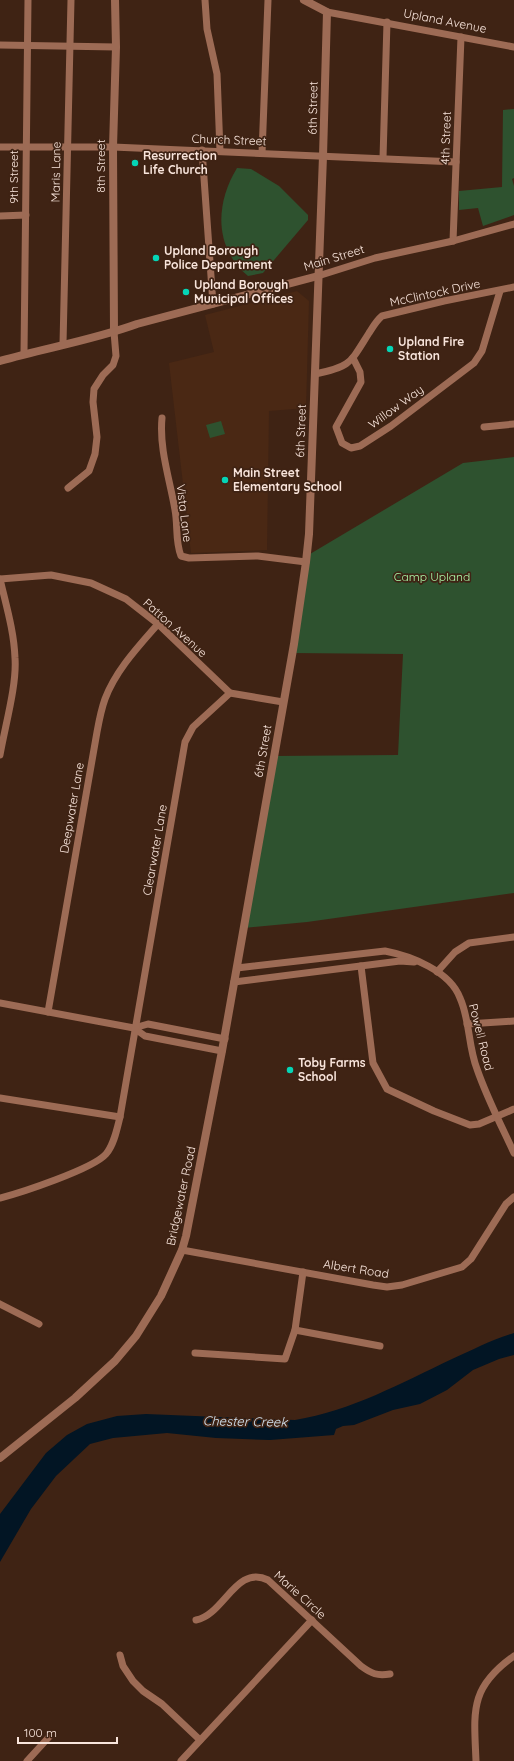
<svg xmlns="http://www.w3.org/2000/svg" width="514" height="1761" font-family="Quicksand,sans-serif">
<rect width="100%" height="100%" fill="#3f2314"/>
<!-- built -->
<path fill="#4a2814" d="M 297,291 L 309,301 L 306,408 L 269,411 L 267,550 L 191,553 L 169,363 L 214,352 L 205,315 Z"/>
<!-- green -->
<g fill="#2e522f">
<path d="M 514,109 L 514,178 L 512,179 L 514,186 L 514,215 L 483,226 L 478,208 L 459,210 L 459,191 L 502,187 L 503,110 Z"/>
<path d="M 237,168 L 251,169 L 279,186 L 308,215 L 308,220 L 263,273 L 248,276 C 214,248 215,204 237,168 Z"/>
<path d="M 221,421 L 225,434 L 210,438 L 206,425 Z"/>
<path d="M 514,457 L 514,893 L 307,922 L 244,928 L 274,756 L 398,755 L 403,654 L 291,653 L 310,554 L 463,463 Z"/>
</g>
<!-- water -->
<path fill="#021524" d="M 514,1333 L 514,1355 L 499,1359 L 473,1370 L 447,1390 L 420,1404 L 393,1410 L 354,1425 L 343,1426 L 336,1429 L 334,1435 L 270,1440 L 216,1438 L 167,1433 L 113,1438 L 90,1444 L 56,1476 L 31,1509 L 0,1562 L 0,1514 L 46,1453 L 67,1435 L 87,1424 L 117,1416 L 146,1414 L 295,1420 C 351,1411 401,1383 452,1359 C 472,1350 493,1339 514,1333 Z"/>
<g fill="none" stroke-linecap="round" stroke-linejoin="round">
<!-- minor -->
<g stroke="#9d6b55" stroke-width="7">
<path d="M 205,0 L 207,29 L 217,74 L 220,151"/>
<path d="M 327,12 L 514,47"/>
<path d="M 0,45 L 116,47"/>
<path d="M 0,147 L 113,147 L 456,162"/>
<path d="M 202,150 L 213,304"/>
<path d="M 262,153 L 268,0"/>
<path d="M 383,158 L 387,22"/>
<path d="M 0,216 L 26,215"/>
<path d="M 453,241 L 461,37"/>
<path d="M 318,276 L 375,258 L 453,241 L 514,224"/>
<path d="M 63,344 L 71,0"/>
<path d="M 24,354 L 28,0"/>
<path d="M 353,358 L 360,372 L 361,382 L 336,427 L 342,443 L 351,448 L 360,446 L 391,426 L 474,363 L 482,351 L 500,291"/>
<path d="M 315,374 C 351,367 350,363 369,333 C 373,327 376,321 382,316 L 444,301 L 514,287"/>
<path d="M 162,418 C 159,449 170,480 175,510 C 178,525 175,541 181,556 L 189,558 L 258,556 L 306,562"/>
<path d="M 484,427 L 514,424"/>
<path d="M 68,488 L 89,471 L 95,454 L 97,437 L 93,402 L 94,389 L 103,375 L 113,365 L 116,356 L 114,332"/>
<path d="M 0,579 L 51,575 L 91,583 L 126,599 L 158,624 L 230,693 L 283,702"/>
<path d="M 0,755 C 5,726 17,685 15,658 C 14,631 6,605 0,579"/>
<path d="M 361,966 L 373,1063 L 387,1089 L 434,1111 L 470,1125 L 479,1124 L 514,1109"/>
<path d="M 237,968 L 385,951 C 411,956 450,971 460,998 C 470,1020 468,1046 477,1069 C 487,1098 501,1125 514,1153"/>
<path d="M 437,972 L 455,952 L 469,943 L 514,937"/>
<path d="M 234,982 L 400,961 L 414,962"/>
<path d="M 0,1003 L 134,1028 L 148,1024 L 225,1039"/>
<path d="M 48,1012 L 97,732 C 99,721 101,710 105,699 C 116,670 138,647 158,624"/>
<path d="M 467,1024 L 514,1021"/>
<path d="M 134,1028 L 145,1036 L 222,1051"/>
<path d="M 0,1098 L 120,1117"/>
<path d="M 0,1198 C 20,1193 93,1169 106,1154 C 114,1145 117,1129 120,1117 L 185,742 L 193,727 L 230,693"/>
<path d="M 182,1250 L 373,1285 L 387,1287 L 402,1285 L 462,1267 L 471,1259 L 506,1204 L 514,1197"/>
<path d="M 0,1304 L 39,1324"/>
<path d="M 295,1330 L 380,1346"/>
<path d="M 195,1353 L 285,1359 L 295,1330 L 303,1272"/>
<path d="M 196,1620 C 224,1615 236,1564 268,1580 L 361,1666 C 372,1674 377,1676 390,1674"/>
<path d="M 120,1655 L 123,1666 L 133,1681 L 143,1691 L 162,1704 L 200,1740"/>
<path d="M 27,1761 L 49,1737"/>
<path d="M 181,1761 L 312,1620"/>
<path d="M 476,1761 C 474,1711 469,1688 514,1656"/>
</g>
<!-- tertiary -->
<g stroke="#9d6b55" stroke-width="8">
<path d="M 114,332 L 113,147 L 116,47 L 115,0"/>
<path d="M 0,361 C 45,348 93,340 137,324 L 318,276"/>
<path d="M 0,1458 L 75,1398 L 115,1361 L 136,1336 L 161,1296 L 182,1250 L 186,1236 L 222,1051 L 294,644 L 306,562 L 309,534 L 323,156 L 327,12 L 304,0"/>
</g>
</g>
<!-- markers -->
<g fill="#05d5b6" stroke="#3f2314" stroke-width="1.5">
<circle cx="135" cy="163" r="4"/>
<circle cx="156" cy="258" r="4"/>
<circle cx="186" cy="292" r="4"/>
<circle cx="390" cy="349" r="4"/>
<circle cx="225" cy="480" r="4"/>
<circle cx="290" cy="1070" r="4"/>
</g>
<g text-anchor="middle" stroke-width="3.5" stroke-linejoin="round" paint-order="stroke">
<!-- street labels -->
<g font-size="12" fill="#f9e5dc" stroke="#3f2314">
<text transform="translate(445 21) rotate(11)" y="4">Upland Avenue</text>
<text transform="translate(313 108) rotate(-89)" y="4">6th Street</text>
<text transform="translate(446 138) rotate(-88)" y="4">4th Street</text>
<text transform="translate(229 140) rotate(2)" y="4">Church Street</text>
<text transform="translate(101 166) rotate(-90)" y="4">8th Street</text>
<text transform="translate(56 172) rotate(-89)" y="4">Maris Lane</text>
<text transform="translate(14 177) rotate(-90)" y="4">9th Street</text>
<text transform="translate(334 258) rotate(-17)" y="4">Main Street</text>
<text transform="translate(435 293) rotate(-12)" y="4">McClintock Drive</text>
<text transform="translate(396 407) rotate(-36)" y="4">Willow Way</text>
<text transform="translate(301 431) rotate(-88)" y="4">6th Street</text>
<text transform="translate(184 513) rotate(83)" y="4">Vista Lane</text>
<text transform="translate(175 628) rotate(42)" y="4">Patton Avenue</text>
<text transform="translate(263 751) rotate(-80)" y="4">6th Street</text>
<text transform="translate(72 808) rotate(-80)" y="4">Deepwater Lane</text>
<text transform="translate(155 850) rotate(-80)" y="4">Clearwater Lane</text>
<text transform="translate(481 1037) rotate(76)" y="4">Powell Road</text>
<text transform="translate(181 1196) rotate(-78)" y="4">Bridgewater Road</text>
<text transform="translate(356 1269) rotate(9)" y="4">Albert Road</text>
<text transform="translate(300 1595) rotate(42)" y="4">Marie Circle</text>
</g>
<!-- poi labels -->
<g font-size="12" font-weight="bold" fill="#f9e5dc" stroke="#3f2314" text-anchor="start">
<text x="143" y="160">Resurrection<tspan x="143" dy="14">Life Church</tspan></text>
<text x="164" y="255">Upland Borough<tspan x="164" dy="14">Police Department</tspan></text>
<text x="194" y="289">Upland Borough<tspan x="194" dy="14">Municipal Offices</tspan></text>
<text x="398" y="346">Upland Fire<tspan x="398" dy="14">Station</tspan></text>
<text x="233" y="477">Main Street<tspan x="233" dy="14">Elementary School</tspan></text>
<text x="298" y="1067">Toby Farms<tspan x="298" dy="14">School</tspan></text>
</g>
<!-- park labels -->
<g font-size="12" fill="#abfbac" stroke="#3f2314">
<text x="432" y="581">Camp Upland</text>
</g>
<!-- water labels -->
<g font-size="13" font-style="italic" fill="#d3e4f2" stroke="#3f2314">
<text transform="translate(245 1421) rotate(1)" y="5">Chester Creek</text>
</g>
</g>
<!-- scale -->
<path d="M18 1737v6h99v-6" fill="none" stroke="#f9e5dc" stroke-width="2"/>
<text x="24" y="1737" font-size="12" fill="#f9e5dc" stroke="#3f2314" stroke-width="3" paint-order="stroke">100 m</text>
</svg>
